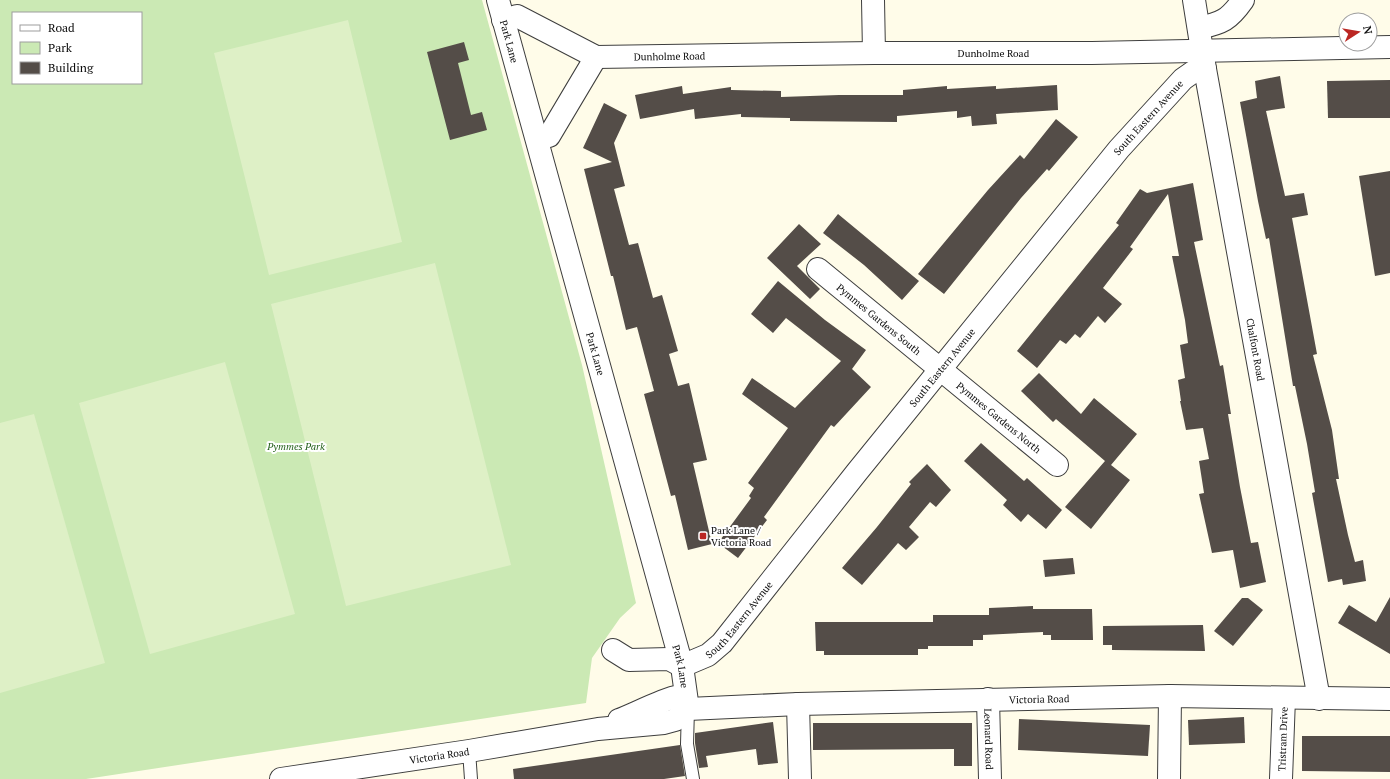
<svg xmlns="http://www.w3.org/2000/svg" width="1390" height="779" font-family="'PT Serif',serif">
<rect width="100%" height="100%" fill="#fffce9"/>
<!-- green -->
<path fill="#cbe9b4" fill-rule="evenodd" d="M 0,0 L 482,0 L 582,365 L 636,603 L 620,618 L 592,658 L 586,703 L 86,779 L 0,779 ZM 13,13 L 141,13 L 141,83 L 13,83 Z"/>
<!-- pitch -->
<g fill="#def0c6">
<path d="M 348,20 L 402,242 L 269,275 L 214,53 Z"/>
<path d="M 435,263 L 511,565 L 346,606 L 271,304 Z"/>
<path d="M 225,362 L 295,614 L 150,654 L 79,403 Z"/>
<path d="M 34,414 L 105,663 L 0,693 L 0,423 Z"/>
</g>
<!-- building -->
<g fill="#544d48">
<path d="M 464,42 L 469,60 L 458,63 L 471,115 L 482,112 L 487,130 L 450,140 L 427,52 Z"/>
<path d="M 1280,76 L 1285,108 L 1266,111 L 1285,196 L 1304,193 L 1308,215 L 1292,218 L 1317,354 L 1313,355 L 1332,430 L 1339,479 L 1336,479 L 1348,535 L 1355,562 L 1363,560 L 1366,581 L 1343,585 L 1342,579 L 1328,582 L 1312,493 L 1315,492 L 1307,444 L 1295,386 L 1293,386 L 1269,238 L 1266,239 L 1258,201 L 1240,102 L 1257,98 L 1255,81 Z"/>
<path d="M 1390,80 L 1390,118 L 1328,118 L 1327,81 Z"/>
<path d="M 1057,85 L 1058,110 L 996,114 L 997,124 L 972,126 L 971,116 L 957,118 L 957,111 L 897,116 L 897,122 L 790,121 L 790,118 L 741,117 L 741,114 L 695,119 L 694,109 L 640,119 L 635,95 L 682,86 L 683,94 L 731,87 L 731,90 L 781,91 L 781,97 L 839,95 L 903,95 L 903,90 L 947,86 L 947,89 L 996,86 L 996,89 Z"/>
<path d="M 604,103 L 627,115 L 614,143 L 625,186 L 614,189 L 629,245 L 638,243 L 653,298 L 662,295 L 678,351 L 669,354 L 678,386 L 689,383 L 707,460 L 693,463 L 712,544 L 688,550 L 675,495 L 671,496 L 644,394 L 654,391 L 637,327 L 626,330 L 613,276 L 611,276 L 584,169 L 612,162 L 583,148 Z"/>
<path d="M 1056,119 L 1078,137 L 1049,171 L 1047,169 L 1021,198 L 944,294 L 918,274 L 988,190 L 1020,155 L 1024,159 Z"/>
<path d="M 1390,171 L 1390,273 L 1375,276 L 1359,176 Z"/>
<path d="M 1193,183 L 1203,240 L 1194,242 L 1220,366 L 1223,365 L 1231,414 L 1228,414 L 1240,487 L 1251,543 L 1258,542 L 1266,582 L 1240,588 L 1233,550 L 1212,553 L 1199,494 L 1204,493 L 1199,461 L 1209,459 L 1203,428 L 1186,430 L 1180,401 L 1181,401 L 1178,380 L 1185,378 L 1180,345 L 1188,343 L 1185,320 L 1172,256 L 1179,256 L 1168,194 L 1130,247 L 1133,249 L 1103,288 L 1122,304 L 1105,323 L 1098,316 L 1080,338 L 1075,334 L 1066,344 L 1060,340 L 1037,368 L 1017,351 L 1119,225 L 1116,223 L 1140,189 L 1147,193 Z"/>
<path d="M 838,214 L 919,281 L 902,300 L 864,265 L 823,233 Z"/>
<path d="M 799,224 L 821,244 L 797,266 L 820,289 L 810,299 L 767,258 Z"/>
<path d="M 778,281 L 825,320 L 866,350 L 852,369 L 871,387 L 834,427 L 831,425 L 764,517 L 767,520 L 738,558 L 718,543 L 751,498 L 749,496 L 754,488 L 748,483 L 788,428 L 742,394 L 752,378 L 795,408 L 841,361 L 786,318 L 773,333 L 751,314 Z"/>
<path d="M 1039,373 L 1081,414 L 1094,398 L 1137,434 L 1111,465 L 1130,480 L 1091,529 L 1065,507 L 1105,461 L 1056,419 L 1053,422 L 1021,391 Z"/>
<path d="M 981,443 L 1024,481 L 1027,478 L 1062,510 L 1046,529 L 1028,514 L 1021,522 L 1003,505 L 1007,500 L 964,461 Z"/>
<path d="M 927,464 L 951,490 L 936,507 L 930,502 L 909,527 L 919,537 L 906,550 L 898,543 L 862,585 L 842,568 L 877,527 L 911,484 L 909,482 Z"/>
<path d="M 1073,558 L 1075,574 L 1045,577 L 1043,560 Z"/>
<path d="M 1390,597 L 1390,654 L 1338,623 L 1349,605 L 1376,622 Z"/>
<path d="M 1242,598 L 1248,598 L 1263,610 L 1233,646 L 1214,631 Z"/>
<path d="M 1033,606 L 1033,609 L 1092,609 L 1093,640 L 1051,640 L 1051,635 L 1043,635 L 1043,632 L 983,635 L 983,640 L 973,640 L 973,646 L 928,646 L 928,649 L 918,649 L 918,655 L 824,655 L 824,651 L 816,651 L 815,622 L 933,622 L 933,615 L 989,615 L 989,608 Z"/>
<path d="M 1203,625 L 1205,651 L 1112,650 L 1112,645 L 1103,645 L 1103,626 Z"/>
<path d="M 1244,717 L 1245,743 L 1189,745 L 1188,720 Z"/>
<path d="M 1019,719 L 1150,725 L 1148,756 L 1018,750 Z"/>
<path d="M 773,722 L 778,763 L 758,765 L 756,749 L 706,756 L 708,767 L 699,768 L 695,743 L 695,733 Z"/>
<path d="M 813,723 L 972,723 L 972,766 L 954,766 L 954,749 L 813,750 Z"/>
<path d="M 1302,736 L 1390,736 L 1390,772 L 1302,771 Z"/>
<path d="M 680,745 L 685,776 L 664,779 L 514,779 L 513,769 Z"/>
</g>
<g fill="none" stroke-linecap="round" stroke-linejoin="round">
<defs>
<g id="service">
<path d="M 688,709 L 687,744 L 693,779"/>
<path d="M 469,751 L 471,779"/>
</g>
<g id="minor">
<path id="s1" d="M 498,0 L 682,666 L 688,709"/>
<path d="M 873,0 L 874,53"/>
<path id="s2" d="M 1194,0 L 1205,69 L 1319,699"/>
<path id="s3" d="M 503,20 L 517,16 L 596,57 L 874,53 L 1092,53 L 1390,47"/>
<path d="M 1199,28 C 1222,23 1229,20 1243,0"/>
<path d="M 538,139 L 549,136 L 596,57"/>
<path id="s4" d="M 818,269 L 1057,465"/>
<path id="s5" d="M 613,650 L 629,660 L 669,659 L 682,666 L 708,655 L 722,643 L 857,472 L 1119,149 L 1183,79 L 1193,72 L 1205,69"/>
<path id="s6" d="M 988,699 L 990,779"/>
<path d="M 798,704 L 800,779"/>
<path d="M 1169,779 L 1170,696"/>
<path id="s7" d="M 1281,779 L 1284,698"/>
</g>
<g id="tertiary">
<path d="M 619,720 C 628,717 673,695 678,697 C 683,699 686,705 688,709"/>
<path id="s8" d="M 281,779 L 469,751 L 598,729 L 664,723 L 675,720 L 688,709 L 798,704 L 1170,696 L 1390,699"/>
</g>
</defs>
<!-- service casing -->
<use href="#service" stroke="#3e3e3e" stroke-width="14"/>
<!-- minor casing -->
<use href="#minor" stroke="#3e3e3e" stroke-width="24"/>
<!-- tertiary casing -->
<use href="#tertiary" stroke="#3e3e3e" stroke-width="24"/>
<!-- service -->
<use href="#service" stroke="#fff" stroke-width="12"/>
<!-- minor -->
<use href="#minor" stroke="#fff" stroke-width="22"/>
<!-- tertiary -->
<use href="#tertiary" stroke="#fff" stroke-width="22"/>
</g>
<!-- markers -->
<rect fill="#bb2723" stroke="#fff" stroke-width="1.5" x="699" y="532" width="8" height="8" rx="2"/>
<g text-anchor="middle" stroke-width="4" stroke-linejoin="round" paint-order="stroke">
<!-- street labels -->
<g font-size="10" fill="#0b0b0b" stroke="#fff">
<text dy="4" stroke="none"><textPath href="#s1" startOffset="43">Park Lane</textPath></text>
<text dy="4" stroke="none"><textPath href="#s3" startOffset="501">Dunholme Road</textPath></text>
<text dy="4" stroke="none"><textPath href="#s3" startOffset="177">Dunholme Road</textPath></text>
<text dy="4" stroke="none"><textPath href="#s5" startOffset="797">South Eastern Avenue</textPath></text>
<text dy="4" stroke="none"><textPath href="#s4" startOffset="79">Pymmes Gardens South</textPath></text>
<text dy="4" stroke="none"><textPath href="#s2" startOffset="355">Chalfont Road</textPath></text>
<text dy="4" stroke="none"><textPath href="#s1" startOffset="367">Park Lane</textPath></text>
<text dy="4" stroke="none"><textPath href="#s5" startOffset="473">South Eastern Avenue</textPath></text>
<text dy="4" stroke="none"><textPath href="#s4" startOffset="234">Pymmes Gardens North</textPath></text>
<text dy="4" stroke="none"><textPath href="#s5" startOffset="149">South Eastern Avenue</textPath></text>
<text dy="4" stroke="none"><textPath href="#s1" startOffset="691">Park Lane</textPath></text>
<text dy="4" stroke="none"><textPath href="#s8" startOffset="767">Victoria Road</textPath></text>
<text dy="4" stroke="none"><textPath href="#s6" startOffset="40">Leonard Road</textPath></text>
<text dy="4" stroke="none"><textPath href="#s7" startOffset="40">Tristram Drive</textPath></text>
<text dy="4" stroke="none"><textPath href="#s8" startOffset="160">Victoria Road</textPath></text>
</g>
<!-- park labels -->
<g font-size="10" font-style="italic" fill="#25621c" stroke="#fff">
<text x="296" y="450">Pymmes Park</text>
</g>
<!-- poi labels -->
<g font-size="10" fill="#0b0b0b" stroke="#fff" text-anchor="start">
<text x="711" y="534">Park Lane /<tspan x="711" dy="12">Victoria Road</tspan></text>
</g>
</g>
<!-- legend -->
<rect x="12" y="12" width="130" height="72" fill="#ffffff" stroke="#9d9d9d"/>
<rect x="20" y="25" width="20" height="6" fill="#ffffff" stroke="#9d9d9d"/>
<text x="48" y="32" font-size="12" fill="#0b0b0b">Road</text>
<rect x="20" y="42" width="20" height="12" fill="#cbe9b4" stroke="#9d9d9d"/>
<text x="48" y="52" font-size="12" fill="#0b0b0b">Park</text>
<rect x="20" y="62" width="20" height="12" fill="#544d48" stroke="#9d9d9d"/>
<text x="48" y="72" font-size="12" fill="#0b0b0b">Building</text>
<!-- north arrow -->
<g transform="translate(1358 32) rotate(78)"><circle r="19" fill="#ffffff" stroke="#9d9d9d"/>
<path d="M0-3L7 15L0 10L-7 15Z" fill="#bb2723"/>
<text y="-6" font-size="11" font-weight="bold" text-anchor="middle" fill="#0b0b0b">N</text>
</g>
</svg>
